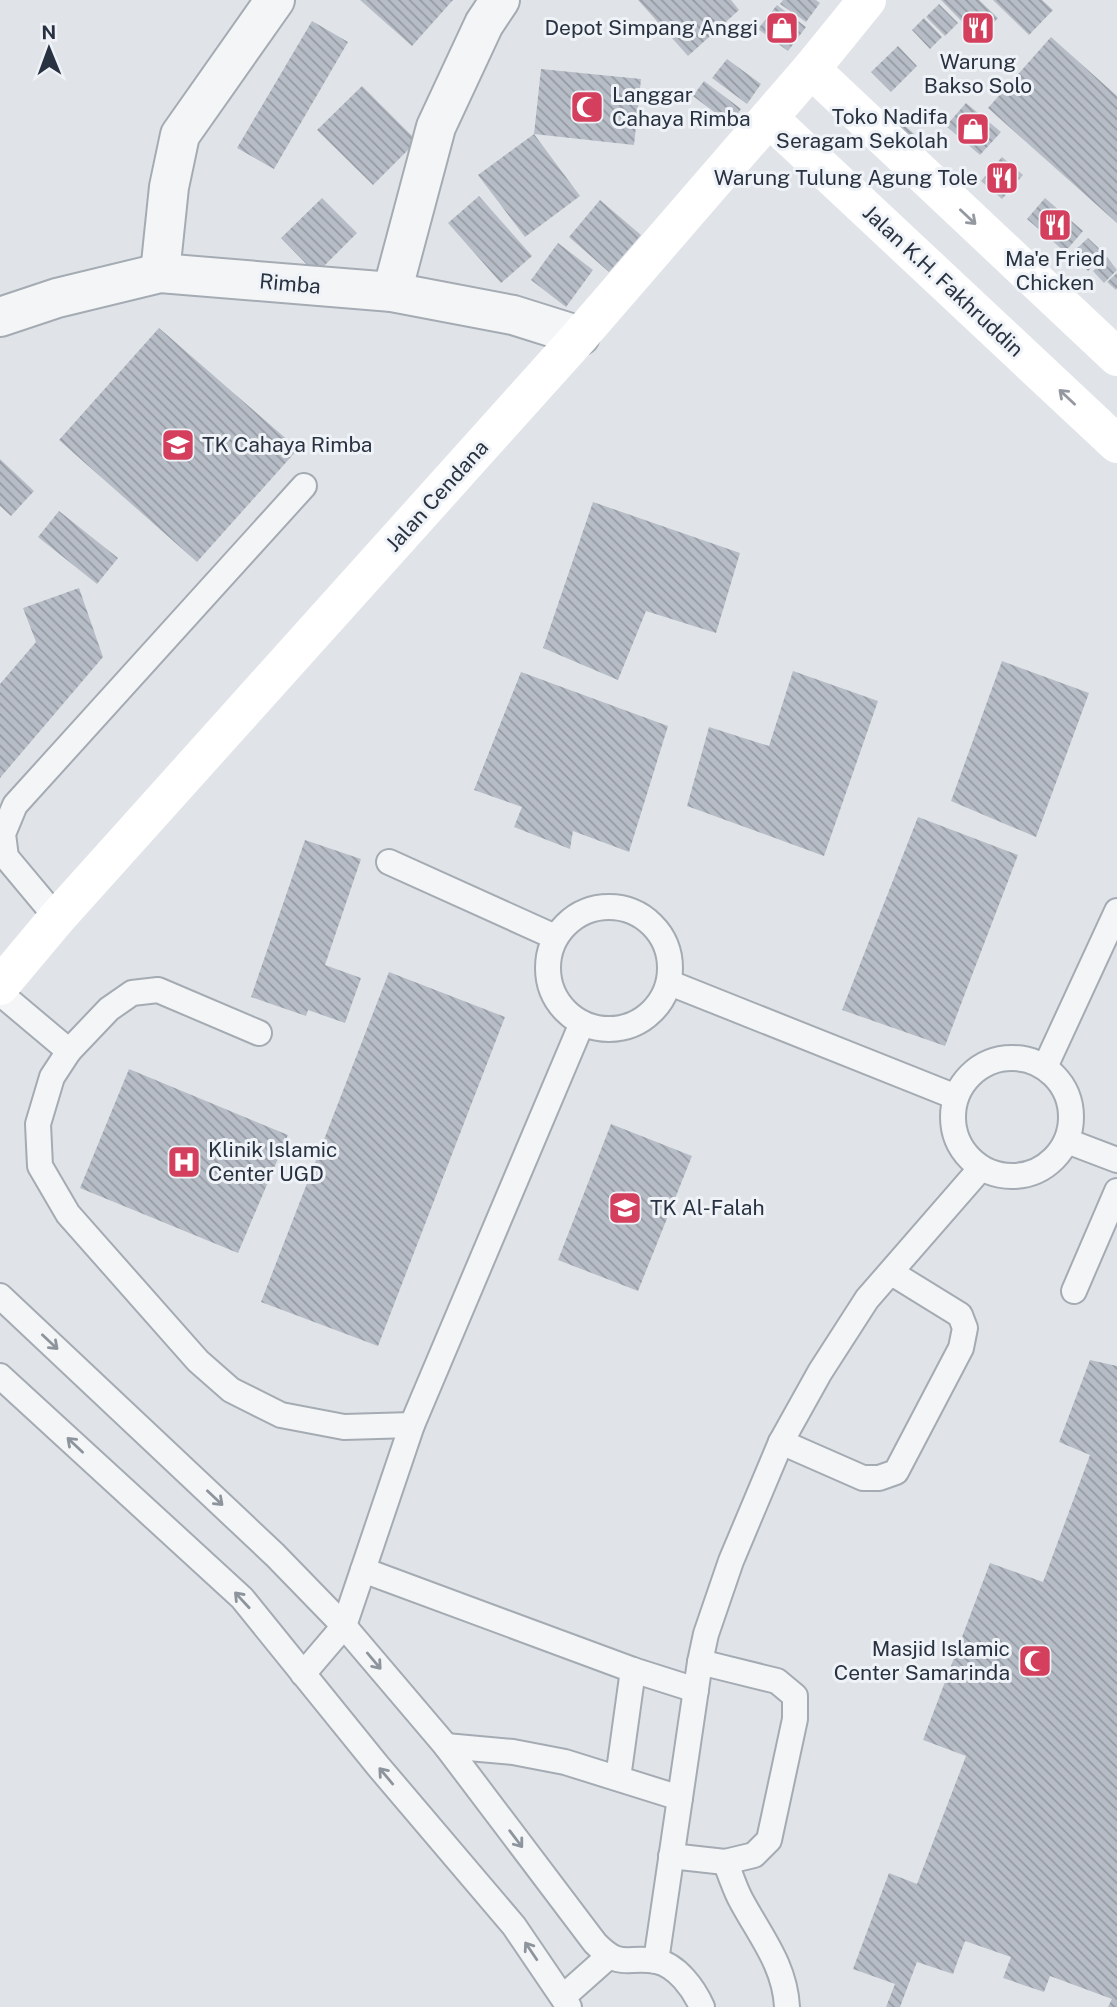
<svg xmlns="http://www.w3.org/2000/svg" width="1117" height="2007" font-family="'Public Sans',sans-serif">
<defs>
<pattern id="building-back-hatch" width="6" height="6" patternUnits="userSpaceOnUse" patternTransform="scale(1.75)"><rect width="6" height="6" fill="#b7bdc6"/><path d="M-1 5l2 2M0 0l6 6M5-1l2 2" fill="none" stroke="#959aa2"/></pattern>
</defs>
<rect width="100%" height="100%" fill="#e0e4e9"/>
<!-- building -->
<g fill="url(#building-back-hatch)">
<path d="M 360,0 L 453,0 L 412,46 Z"/>
<path d="M 638,0 L 731,0 L 739,10 L 688,56 Z"/>
<path d="M 783,0 L 816,0 L 820,3 L 806,22 L 780,4 Z"/>
<path d="M 941,0 L 979,0 L 998,18 L 978,38 Z"/>
<path d="M 993,0 L 1042,0 L 1053,10 L 1029,35 Z"/>
<path d="M 939,4 L 958,23 L 945,36 L 926,17 Z"/>
<path d="M 777,5 L 806,27 L 788,51 L 758,29 Z"/>
<path d="M 924,18 L 942,37 L 930,49 L 912,30 Z"/>
<path d="M 312,21 L 348,42 L 274,169 L 237,148 Z"/>
<path d="M 1051,37 L 1117,96 L 1117,223 L 988,108 Z"/>
<path d="M 898,46 L 917,66 L 891,92 L 871,72 Z"/>
<path d="M 727,59 L 761,84 L 747,104 L 712,78 Z"/>
<path d="M 541,69 L 641,79 L 634,145 L 534,134 L 580,196 L 525,237 L 478,175 L 534,134 Z"/>
<path d="M 704,81 L 741,109 L 730,124 L 693,96 Z"/>
<path d="M 362,86 L 417,141 L 373,185 L 317,130 Z"/>
<path d="M 966,103 L 1001,132 L 980,155 L 946,126 Z"/>
<path d="M 896,118 L 921,140 L 910,153 L 885,130 Z"/>
<path d="M 1002,157 L 1023,175 L 1002,199 L 981,181 Z"/>
<path d="M 479,196 L 532,256 L 501,283 L 448,223 Z"/>
<path d="M 322,198 L 357,233 L 316,274 L 281,238 Z"/>
<path d="M 1045,198 L 1083,231 L 1065,252 L 1027,219 Z"/>
<path d="M 600,200 L 641,235 L 609,272 L 569,237 Z"/>
<path d="M 1088,238 L 1105,254 L 1088,271 L 1071,254 Z"/>
<path d="M 558,243 L 593,270 L 566,307 L 531,280 Z"/>
<path d="M 1107,257 L 1117,270 L 1104,283 L 1093,271 Z"/>
<path d="M 1117,273 L 1117,288 L 1116,290 L 1107,282 Z"/>
<path d="M 159,328 L 298,449 L 197,562 L 59,440 Z"/>
<path d="M 0,459 L 34,491 L 11,516 L 0,506 Z"/>
<path d="M 593,502 L 740,553 L 716,633 L 646,611 L 618,680 L 543,648 Z"/>
<path d="M 59,511 L 118,558 L 97,584 L 38,537 Z"/>
<path d="M 79,588 L 103,657 L 0,778 L 0,684 L 36,642 L 23,608 Z"/>
<path d="M 1002,661 L 1089,693 L 1036,837 L 951,801 Z"/>
<path d="M 793,671 L 878,701 L 824,856 L 687,806 L 709,727 L 769,746 Z"/>
<path d="M 521,672 L 668,726 L 629,852 L 573,831 L 570,849 L 514,827 L 522,807 L 474,790 Z"/>
<path d="M 918,817 L 1018,855 L 945,1046 L 842,1010 Z"/>
<path d="M 305,840 L 361,859 L 325,965 L 361,978 L 345,1023 L 308,1010 L 306,1016 L 251,997 Z"/>
<path d="M 389,972 L 505,1017 L 378,1346 L 261,1302 Z"/>
<path d="M 129,1069 L 288,1135 L 238,1253 L 80,1188 Z"/>
<path d="M 611,1124 L 692,1156 L 638,1291 L 558,1260 Z"/>
<path d="M 1090,1360 L 1117,1366 L 1117,2007 L 1108,2007 L 1112,1999 L 1050,1976 L 1044,1992 L 1003,1978 L 1011,1957 L 965,1941 L 953,1974 L 917,1962 L 900,2007 L 886,2007 L 895,1984 L 853,1969 L 889,1873 L 917,1884 L 966,1756 L 923,1740 L 990,1563 L 1043,1582 L 1090,1455 L 1059,1442 Z"/>
</g>
<g fill="none" stroke-linecap="round" stroke-linejoin="round">
<defs>
<g id="lane">
<path d="M 389,862 L 555,937"/>
<circle cx="609" cy="968" r="61"/>
<path d="M 57,918 L 6,857 L 3,834 L 15,805 L 304,486"/>
<path d="M 670,983 L 956,1097"/>
<path d="M 0,993 L 69,1051 L 52,1077 L 38,1124 L 40,1166 L 68,1214 L 198,1361 L 231,1390 L 281,1415 L 344,1427 L 412,1425"/>
<path d="M 69,1051 L 109,1009 L 132,993 L 158,990 L 259,1033"/>
<circle cx="1012" cy="1117" r="59"/>
<path d="M 1045,1067 L 1117,911"/>
<path d="M 1067,1141 L 1117,1160"/>
<path d="M 1074,1291 L 1117,1191"/>
<path d="M 0,1296 L 275,1555 L 344,1626 L 446,1746 L 595,1943 C 621,1970 626,1956 656,1961 C 677,1965 694,1989 702,2007"/>
<path d="M 0,1376 L 242,1598 L 378,1766 L 514,1926 L 569,2007"/>
<path d="M 781,1442 L 863,1478 L 879,1478 L 896,1472 L 961,1348 L 965,1328 L 960,1315 L 892,1273"/>
<path d="M 363,1570 L 633,1670 L 696,1690"/>
<path d="M 303,1674 L 344,1626 L 412,1425 L 582,1023"/>
<path d="M 446,1746 L 513,1752 L 565,1762 L 680,1798"/>
<path d="M 618,1778 L 633,1670"/>
<path d="M 671,1856 L 725,1862 L 754,1855 L 769,1840 L 795,1719 L 795,1696 L 777,1681 L 700,1662"/>
<path d="M 725,1862 C 731,1875 735,1890 742,1902 C 761,1937 785,1966 787,2007"/>
<path d="M 656,1961 L 700,1662 L 706,1634 L 731,1561 L 781,1442 L 820,1372 L 867,1299 L 981,1168"/>
<path d="M 563,1997 L 608,1957"/>
</g>
<g id="street">
<path d="M 160,273 L 169,187 L 180,135 L 275,0"/>
<path d="M 392,292 L 436,127 L 484,24 L 500,0"/>
<path d="M 0,317 L 57,298 L 160,273 L 392,292 L 513,315 L 580,336"/>
</g>
</defs>
<!-- lane casing -->
<use href="#lane" stroke="#a5abb3" stroke-width="28"/>
<!-- street casing -->
<use href="#street" stroke="#a5abb3" stroke-width="42"/>
<!-- lane -->
<use href="#lane" stroke="#f3f5f7" stroke-width="24"/>
<!-- street -->
<use href="#street" stroke="#f3f5f7" stroke-width="38"/>
<!-- secondary -->
<g stroke="#fff" stroke-width="38">
<path d="M 811,69 L 1117,357"/>
<path d="M 769,118 L 1117,444"/>
<path d="M 0,986 L 57,918 L 580,336 L 811,69 L 867,0"/>
</g>
</g>
<!-- one-way arrows -->
<defs><path id="oneway-shaft" d="M-6 0H5M1.5-3L5.5 0L1.5 3" fill="none" stroke-width="1.6" stroke-linecap="round" stroke-linejoin="round" transform="scale(1.75)"/></defs>
<g stroke="#9498a0">
<use href="#oneway-shaft" transform="translate(968 217) rotate(43)"/>
<use href="#oneway-shaft" transform="translate(1067 397) rotate(-137)"/>
</g>
<g stroke="#8e949c">
<use href="#oneway-shaft" transform="translate(50 1342) rotate(43)"/>
<use href="#oneway-shaft" transform="translate(75 1445) rotate(-137)"/>
<use href="#oneway-shaft" transform="translate(215 1498) rotate(43)"/>
<use href="#oneway-shaft" transform="translate(242 1600) rotate(-133)"/>
<use href="#oneway-shaft" transform="translate(374 1661) rotate(50)"/>
<use href="#oneway-shaft" transform="translate(386 1776) rotate(-130)"/>
<use href="#oneway-shaft" transform="translate(516 1839) rotate(53)"/>
<use href="#oneway-shaft" transform="translate(531 1951) rotate(-124)"/>
</g>
<!-- icons -->
<defs>
<symbol id="shop-square" viewBox="-11 -11 22 22"><rect x="-9" y="-9" width="18" height="18" rx="4" fill="#d43f5e" stroke="#eff3f7"/><path d="M-5-2.5h2.3a2.7 3.5 0 0 1 5.4 0H5L5.5 6h-11ZM-1.5-2.5h3a1.5 2.3 0 0 0-3 0Z" fill="#fff"/></symbol>
<symbol id="restaurant-square" viewBox="-11 -11 22 22"><rect x="-9" y="-9" width="18" height="18" rx="4" fill="#d43f5e" stroke="#eff3f7"/><path d="M-5-6h1v4h1v-4h1v4h1v-4h1v5L-1.5 .5V6h-2V.5L-5-1ZM5-6V6H3V1.5H1.5Q1.5-4 5-6Z" fill="#fff"/></symbol>
<symbol id="mosque-square" viewBox="-11 -11 22 22"><rect x="-9" y="-9" width="18" height="18" rx="4" fill="#d43f5e" stroke="#eff3f7"/><path d="M3.5-4.9A6 6 0 1 0 3.5 4.9A5 5 0 1 1 3.5-4.9Z" fill="#fff"/></symbol>
<symbol id="school-square" viewBox="-11 -11 22 22"><rect x="-9" y="-9" width="18" height="18" rx="4" fill="#d43f5e" stroke="#eff3f7"/><path d="M0-5L7-2L0 1L-7-2ZM-4 1L0 2.5L4 1V4Q0 6-4 4Z" fill="#fff"/></symbol>
<symbol id="hospital-square" viewBox="-11 -11 22 22"><rect x="-9" y="-9" width="18" height="18" rx="4" fill="#d43f5e" stroke="#eff3f7"/><path d="M-5-5h3v3.5h4V-5h3V5h-3V1.5h-4V5h-3Z" fill="#fff"/></symbol>
</defs>
<g fill-rule="evenodd">
<use href="#shop-square" x="763" y="9" width="38" height="38"/>
<use href="#restaurant-square" x="959" y="9" width="38" height="38"/>
<use href="#mosque-square" x="568" y="88" width="38" height="38"/>
<use href="#shop-square" x="954" y="110" width="38" height="38"/>
<use href="#restaurant-square" x="983" y="159" width="38" height="38"/>
<use href="#restaurant-square" x="1036" y="206" width="38" height="38"/>
<use href="#school-square" x="159" y="426" width="38" height="38"/>
<use href="#hospital-square" x="165" y="1143" width="38" height="38"/>
<use href="#school-square" x="606" y="1189" width="38" height="38"/>
<use href="#mosque-square" x="1016" y="1642" width="38" height="38"/>
</g>
<g text-anchor="middle" stroke-width="6" stroke-linejoin="round" paint-order="stroke">
<!-- poi labels -->
<g font-size="21" fill="#283241" stroke="#eff3f7" text-anchor="end">
<text x="758" y="35">Depot Simpang Anggi</text>
<text x="978" y="69" text-anchor="middle">Warung<tspan x="978" dy="24">Bakso Solo</tspan></text>
<text x="612" y="102" text-anchor="start">Langgar<tspan x="612" dy="24">Cahaya Rimba</tspan></text>
<text x="948" y="124">Toko Nadifa<tspan x="948" dy="24">Seragam Sekolah</tspan></text>
<text x="978" y="185">Warung Tulung Agung Tole</text>
<text x="1055" y="266" text-anchor="middle">Ma'e Fried<tspan x="1055" dy="24">Chicken</tspan></text>
<text x="202" y="452" text-anchor="start">TK Cahaya Rimba</text>
<text x="208" y="1157" text-anchor="start">Klinik Islamic<tspan x="208" dy="24">Center UGD</tspan></text>
<text x="650" y="1215" text-anchor="start">TK Al-Falah</text>
<text x="1010" y="1656">Masjid Islamic<tspan x="1010" dy="24">Center Samarinda</tspan></text>
</g>
<!-- street labels -->
<g font-size="21" fill="#283241" stroke="#eff3f7">
<text transform="translate(943 281) rotate(43)" y="7">Jalan K.H. Fakhruddin</text>
<text transform="translate(290 284) rotate(5)" y="7">Rimba</text>
<text transform="translate(437 496) rotate(-48)" y="7">Jalan Cendana</text>
</g>
</g>
<!-- north arrow -->
<g transform="translate(49 49) rotate(359)" stroke="#eff3f7" stroke-width="5" paint-order="stroke">
<path d="M0-5L12 26L0 18L-12 26Z" fill="#283241"/>
<text y="-10" font-size="19" font-weight="bold" text-anchor="middle" fill="#283241">N</text>
</g>
</svg>
